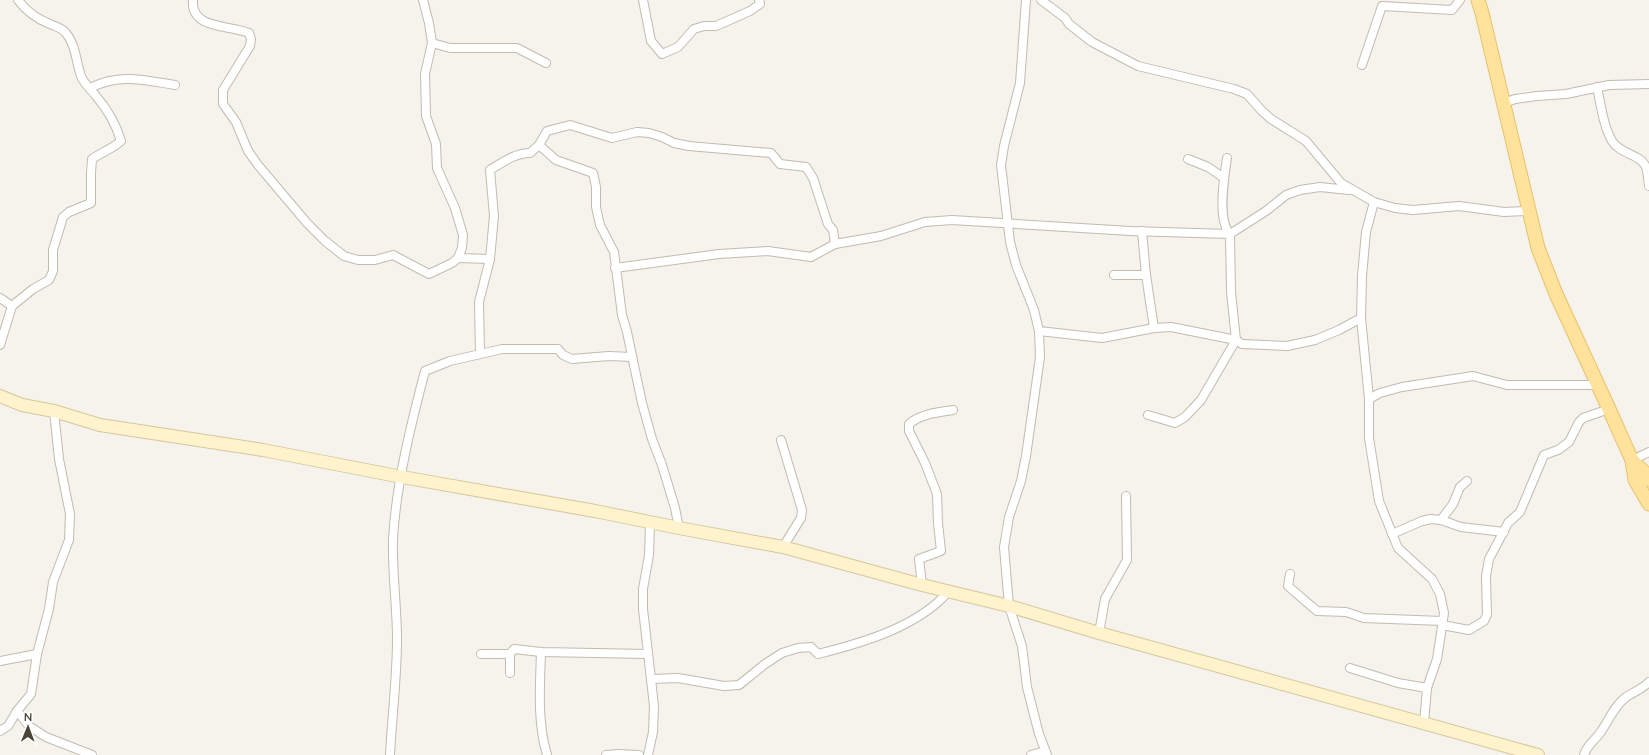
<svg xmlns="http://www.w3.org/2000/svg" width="1649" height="755" font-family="Lato,sans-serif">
<rect width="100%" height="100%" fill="#f6f3ec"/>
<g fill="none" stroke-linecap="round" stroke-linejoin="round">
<defs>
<g id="minor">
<path d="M 193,0 C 190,29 229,25 249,33 L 251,39 L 250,46 L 223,90 L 223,104 L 236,122 L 248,151 L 258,165 L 307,223 L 325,241 L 344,256 L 358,260 L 375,260 L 393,255 L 429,274 L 452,263 L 458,258 L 462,248 L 463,235 L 455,208 L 437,168 L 436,144 L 426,116 L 425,74 L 432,43 L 429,23 L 423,0"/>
<path d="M 643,0 L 651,41 L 662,54 L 678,47 L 694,29 L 704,26 L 716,26 L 750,11 L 760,4 L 759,0"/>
<path d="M 1026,0 L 1020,83 L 1004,146 L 1001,165 L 1010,242 L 1016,265 L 1034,310 L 1039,331 L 1040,357 L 1026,456 L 1021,481 L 1009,517 L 1004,547 L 1009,606 L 1022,646 L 1027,687 L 1039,734 L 1047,755"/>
<path d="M 1041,0 L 1065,18 L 1069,24 L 1092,42 L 1138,66 L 1234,89 L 1247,94 L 1261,110 L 1271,119 L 1306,141 L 1341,183 L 1374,202 L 1395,208 L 1413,210 L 1459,206 L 1504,212 L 1529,211"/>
<path d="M 432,43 L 450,48 L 517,48 L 546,63"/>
<path d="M 1362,65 L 1382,6 L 1452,10 L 1460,0"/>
<path d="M 1597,87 C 1601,105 1603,125 1612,141 C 1620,154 1639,154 1645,165 C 1648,170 1648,180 1649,186"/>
<path d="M 90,88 C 119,73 144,80 175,85"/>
<path d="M 1504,103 L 1515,99 L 1537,96 L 1566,94 L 1609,85 L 1649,84"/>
<path d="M 539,145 L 556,160 L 593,173 L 596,187 L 596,207 L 600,225 L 614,252 L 622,315 L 627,332 L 642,403 L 652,439 L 662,465 L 675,508 L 679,528"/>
<path d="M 1188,159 L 1208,167 L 1224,178"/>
<path d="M 1374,202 L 1366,232 L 1362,276 L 1361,318 L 1369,399 L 1369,438 L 1379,501 L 1398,548 L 1432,579 L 1440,594 L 1444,613 L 1437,659 L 1427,688 L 1424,723"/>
<path d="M 458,258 L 490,259"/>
<path d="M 615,268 L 719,254 L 768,251 L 811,257 L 835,244 L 881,236 L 925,222 L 952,220 L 1130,231 L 1230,234 C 1217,220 1224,177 1227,158"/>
<path d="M 1114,275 L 1146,275 L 1142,231"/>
<path d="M 1146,275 L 1154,328"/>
<path d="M 0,298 L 12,306"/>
<path d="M 1039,331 L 1102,338 L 1154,328 L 1171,327 L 1236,340 L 1242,344 L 1287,346 L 1315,340 L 1339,330 L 1361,318"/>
<path d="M 0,345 L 12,306 L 33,289 L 49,280 L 53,271 L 53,250 L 63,217 L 69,212 L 91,203 L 91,173 L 92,159 C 102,152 112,149 121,141 C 116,124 107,109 96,96 C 91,89 84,84 81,76 C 76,62 76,45 66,33 C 61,27 56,27 50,24 C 37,19 26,11 18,0"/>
<path d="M 480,353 L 479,302 L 490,259 L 494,216 L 490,170 C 503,162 515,153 530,153 L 539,145 L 547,131 L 570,125 L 612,138 L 637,132 L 649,133 L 662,137 L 674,143 L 689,146 L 771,153 L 780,164 L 806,167 L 813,178 L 828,224 L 833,230 L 835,244"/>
<path d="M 1369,399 L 1380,393 L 1402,387 L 1473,376 L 1507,385 L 1598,385"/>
<path d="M 1148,415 L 1175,423 L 1185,417 L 1201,400 L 1236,340 L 1231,292 L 1230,234 L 1266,211 L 1286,195 L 1300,190 L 1320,187 L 1349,190"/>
<path d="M 781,440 L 802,510 L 801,518 L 783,547"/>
<path d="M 1632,460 L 1649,452"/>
<path d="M 1441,520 L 1453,504 L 1460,487 L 1467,481"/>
<path d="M 1392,534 L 1422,521 L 1431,519 L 1441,520 L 1461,527 L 1504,532"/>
<path d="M 1290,574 L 1288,586 L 1317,611 L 1346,612 L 1364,618 L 1442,621"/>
<path d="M 922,585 L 919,559 L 941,551 L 938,523 L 937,494 L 925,463 L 909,431 L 909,424 C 921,414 938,412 953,410"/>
<path d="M 1442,625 L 1469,630 L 1484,621 L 1487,615 L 1486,576 L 1489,559 L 1508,523 L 1520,512 L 1544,455 L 1558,450 L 1569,442 L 1579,422 L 1583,418 L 1609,409"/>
<path d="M 1099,633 L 1105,599 L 1127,560 L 1126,496"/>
<path d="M 541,652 C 540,687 537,721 547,755"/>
<path d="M 481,654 L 510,654"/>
<path d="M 0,661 L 37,654"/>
<path d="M 1350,668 L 1398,683 L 1427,688"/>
<path d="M 510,673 L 510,654 L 514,649 L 541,652 L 648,654"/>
<path d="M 651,679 L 678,678 L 724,686 L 739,685 L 765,664 L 782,653 L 798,648 L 811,647 L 818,654 C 862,643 918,627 949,591"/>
<path d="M 17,711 L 29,726 L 46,737 L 92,755"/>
<path d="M 0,731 L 8,726 L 17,711 L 31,694 L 37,654 L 49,609 L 53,582 L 69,540 L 70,514 L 59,459 L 54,411"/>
<path d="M 390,755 C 392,716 397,678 397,639 C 397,606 392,573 393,539 C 396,485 411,424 425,371 L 450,361 L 502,349 L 558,349 L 563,355 L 572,359 L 609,356 L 632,357"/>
<path d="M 606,755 L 618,754 L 639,755"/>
<path d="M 648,755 L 653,732 L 654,706 L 643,609 L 643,589 L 649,555 L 650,523"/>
<path d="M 1031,755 L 1045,751"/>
<path d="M 1584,755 C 1587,745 1594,741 1600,733 C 1609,721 1613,707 1626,697 C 1634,692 1642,689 1649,682"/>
</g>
<path id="secondary" d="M 0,396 L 22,405 L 54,411 L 100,425 L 263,450 L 402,477 L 595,511 L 679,528 L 783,547 L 922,585 L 1009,606 L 1099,633 L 1538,755"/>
<g id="primary">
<path d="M 1478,0 L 1482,13 L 1538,248 L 1556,294 L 1609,409 L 1626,447 L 1632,460 L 1646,474 L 1649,480"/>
<path d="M 1632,460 L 1635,480 L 1649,504"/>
</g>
</defs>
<!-- minor casing -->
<use href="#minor" stroke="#c2bbae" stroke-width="10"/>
<!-- secondary casing -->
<use href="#secondary" stroke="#d6c79b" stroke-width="14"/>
<!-- primary casing -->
<use href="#primary" stroke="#e6c16a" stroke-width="15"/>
<!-- minor -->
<use href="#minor" stroke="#fff" stroke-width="8"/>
<!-- secondary -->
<use href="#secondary" stroke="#fff3cd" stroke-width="12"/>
<!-- primary -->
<use href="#primary" stroke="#ffe39c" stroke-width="13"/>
</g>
<!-- north arrow -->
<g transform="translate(28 727) rotate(1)" stroke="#ffffff" stroke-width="3" paint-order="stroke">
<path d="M0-3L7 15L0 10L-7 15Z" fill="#4b4439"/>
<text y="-6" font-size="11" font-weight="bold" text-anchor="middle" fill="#4b4439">N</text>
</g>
</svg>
